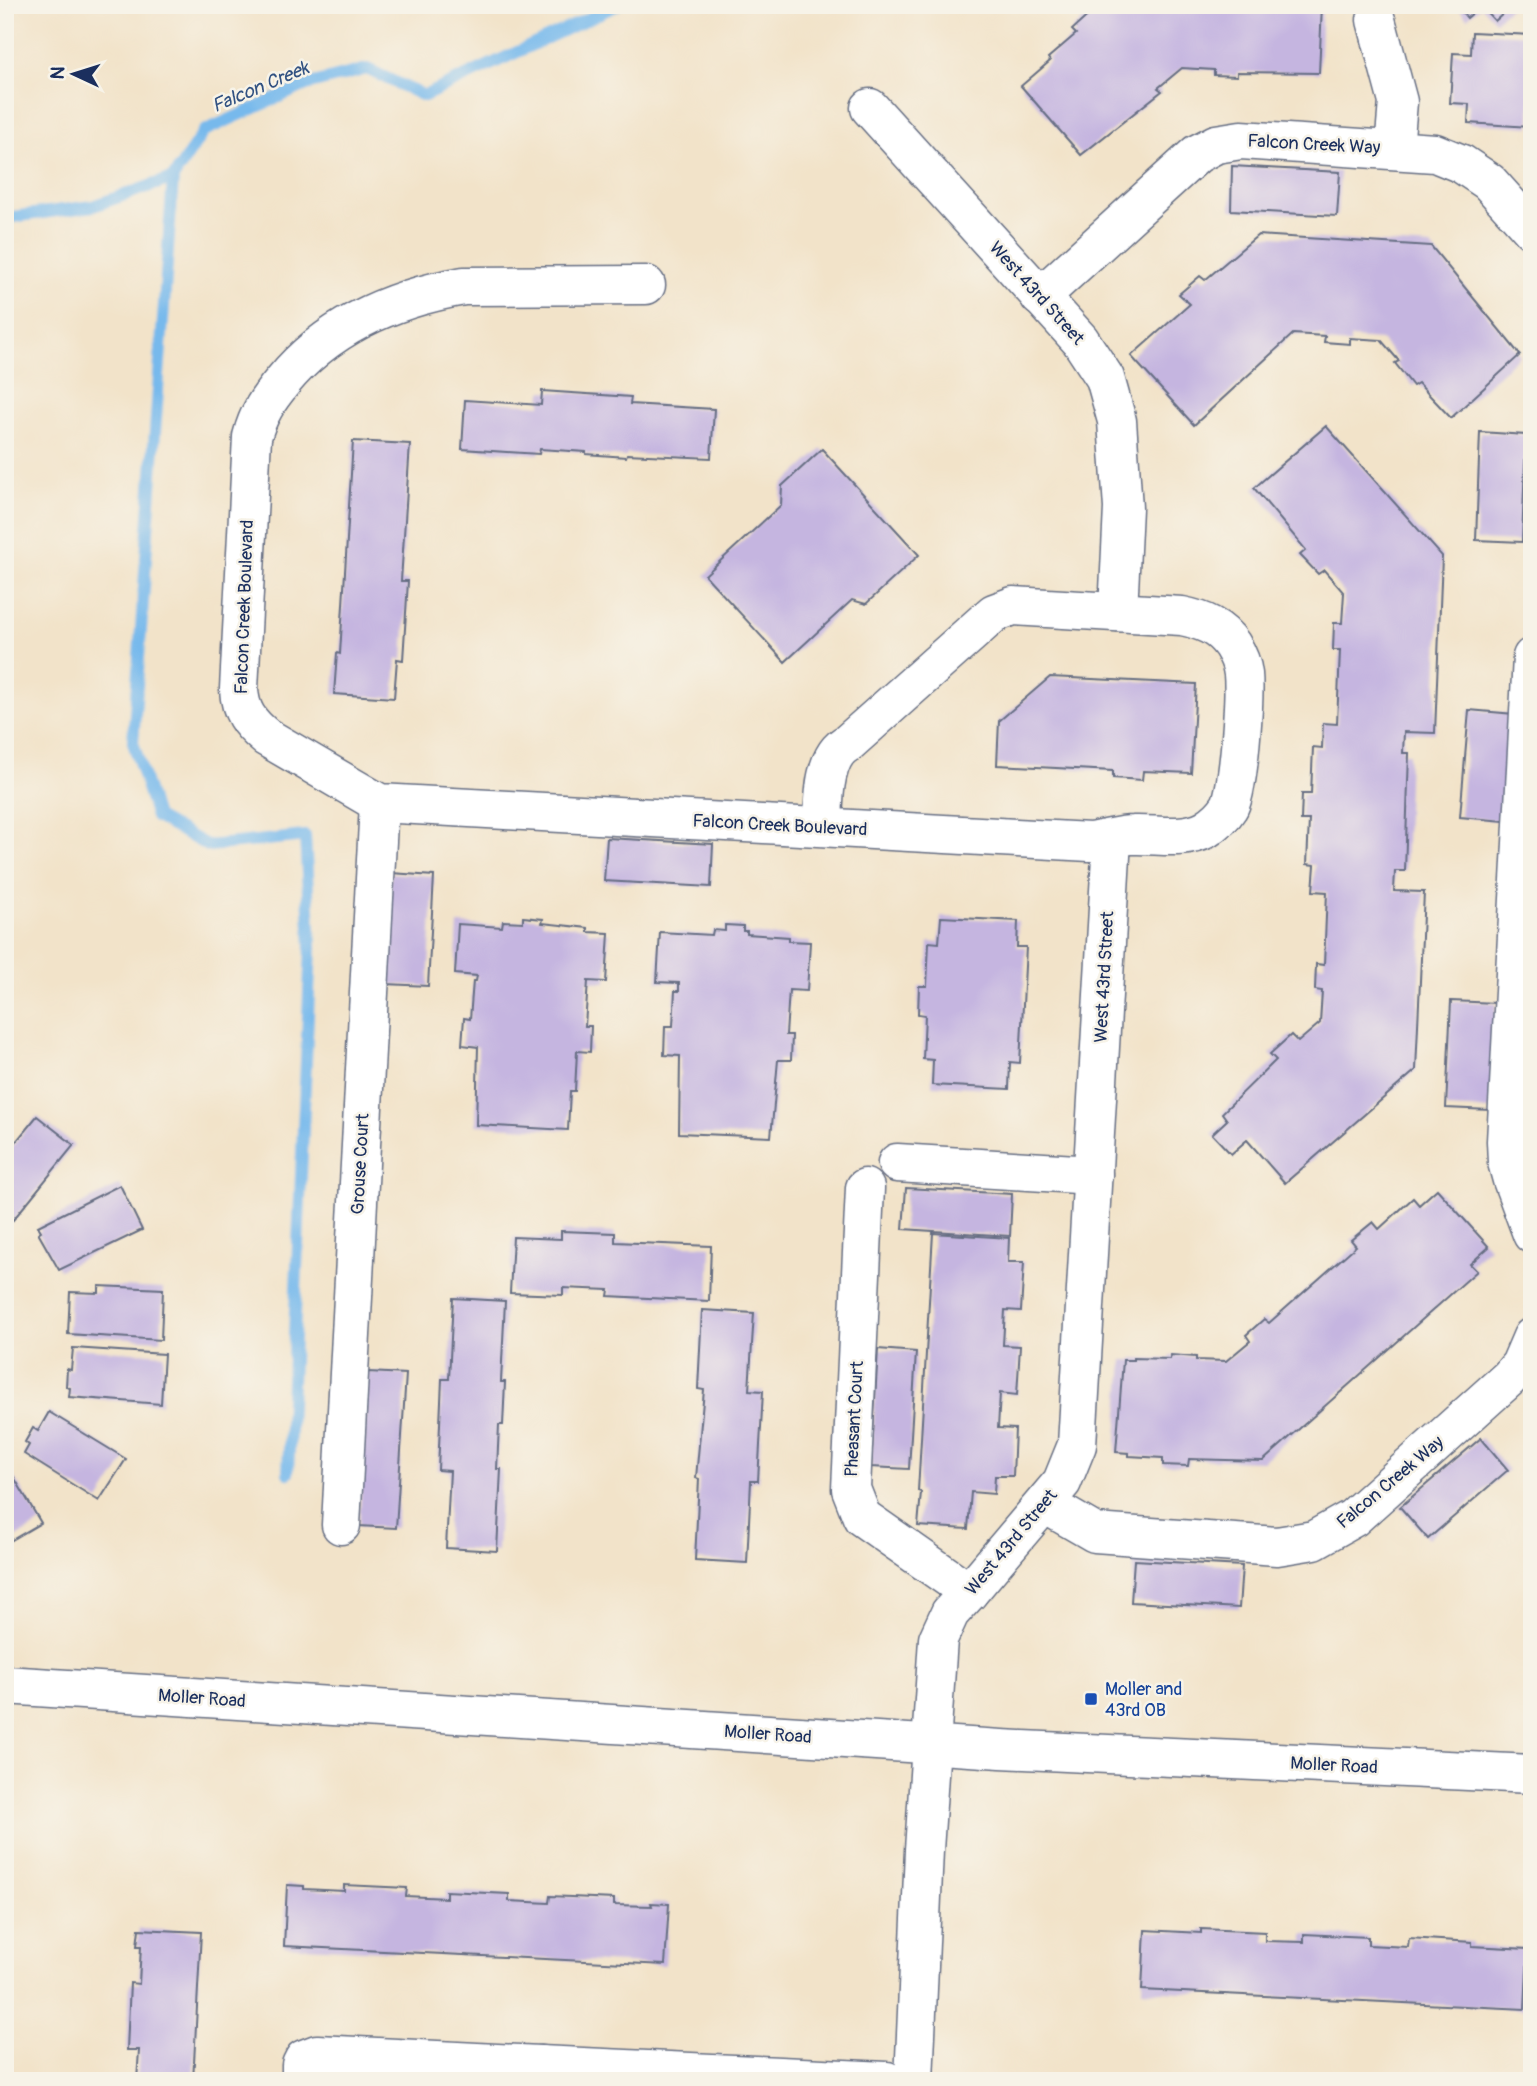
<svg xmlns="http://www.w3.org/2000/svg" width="1537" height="2086" font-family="Pangolin,sans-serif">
<rect width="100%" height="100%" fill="#f7f3e8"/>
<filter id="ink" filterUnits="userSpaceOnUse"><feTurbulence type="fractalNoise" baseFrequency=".0143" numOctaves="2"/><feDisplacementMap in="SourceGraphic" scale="14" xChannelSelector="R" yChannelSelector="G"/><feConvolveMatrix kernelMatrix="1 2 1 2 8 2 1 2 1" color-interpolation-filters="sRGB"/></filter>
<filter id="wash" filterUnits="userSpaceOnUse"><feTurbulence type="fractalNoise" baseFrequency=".00686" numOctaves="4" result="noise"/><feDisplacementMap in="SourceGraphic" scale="28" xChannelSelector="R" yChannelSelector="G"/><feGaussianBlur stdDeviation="1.57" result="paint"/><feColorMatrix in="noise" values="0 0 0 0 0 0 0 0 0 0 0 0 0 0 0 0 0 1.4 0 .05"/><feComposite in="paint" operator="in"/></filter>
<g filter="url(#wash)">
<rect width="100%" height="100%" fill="#f2e3c9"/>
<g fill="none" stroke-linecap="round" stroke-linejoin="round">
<!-- stream -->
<g stroke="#77b9ec" stroke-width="12">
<path d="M 173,178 L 133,742 L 156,817 L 208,846 L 305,836 L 311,947 L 288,1473"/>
<path d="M 5,218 L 93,206 L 173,178 L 204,131 L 306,85 L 367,69 L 424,96 L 617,5"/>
</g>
</g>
<g id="blocks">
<!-- building -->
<g fill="#c5b5e0">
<path d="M 1106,5 L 1322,5 L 1319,73 L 1237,72 L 1237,76 L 1214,75 L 1214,70 L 1182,68 L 1158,88 L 1162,91 L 1081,155 L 1021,86 L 1050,61 L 1048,58 L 1076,34 L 1072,30 L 1093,11 L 1096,15 Z"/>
<path d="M 1456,5 L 1513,5 L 1495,21 L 1481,6 L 1467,18 Z"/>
<path d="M 1472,32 L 1532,35 L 1530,127 L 1468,123 L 1469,104 L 1450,103 L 1453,53 L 1471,54 Z"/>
<path d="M 1232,166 L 1340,172 L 1337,216 L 1231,210 Z"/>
<path d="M 1258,235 L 1431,246 L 1520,355 L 1451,418 L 1418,383 L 1413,386 L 1395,363 L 1399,361 L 1381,340 L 1350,338 L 1350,344 L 1324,342 L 1325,336 L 1293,334 L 1194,425 L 1131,356 L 1190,304 L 1179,294 L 1200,276 L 1205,280 Z"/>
<path d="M 542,391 L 631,397 L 630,404 L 714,409 L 711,458 L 627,454 L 626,457 L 586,454 L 586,452 L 540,449 L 539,454 L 462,449 L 465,400 L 541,405 Z"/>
<path d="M 1326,426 L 1442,556 L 1435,733 L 1404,732 L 1403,753 L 1409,753 L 1405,871 L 1395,871 L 1394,891 L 1424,892 L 1416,1070 L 1285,1183 L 1247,1140 L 1231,1154 L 1212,1134 L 1227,1120 L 1222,1113 L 1276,1060 L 1270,1054 L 1291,1035 L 1298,1042 L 1320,1023 L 1322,991 L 1315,990 L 1316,964 L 1324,965 L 1327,892 L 1313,891 L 1315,865 L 1307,864 L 1309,820 L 1301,820 L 1302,794 L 1311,794 L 1313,747 L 1322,748 L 1323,723 L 1337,724 L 1340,650 L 1333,650 L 1334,623 L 1342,623 L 1344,593 L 1324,570 L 1318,574 L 1300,555 L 1306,550 L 1254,488 Z"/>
<path d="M 1480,432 L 1526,435 L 1522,542 L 1476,540 Z"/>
<path d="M 353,441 L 410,444 L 401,581 L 408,581 L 403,660 L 397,659 L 394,698 L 334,694 L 337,653 L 340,654 Z"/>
<path d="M 822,449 L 919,555 L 866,604 L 852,600 L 785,662 L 705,575 L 781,505 L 782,486 Z"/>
<path d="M 1050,677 L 1196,684 L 1191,773 L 1143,771 L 1142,780 L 1113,778 L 1113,771 L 997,765 L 999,721 Z"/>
<path d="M 1469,710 L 1514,714 L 1504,821 L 1460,817 Z"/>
<path d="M 607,838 L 713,844 L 711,887 L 604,881 Z"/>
<path d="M 391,873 L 434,876 L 428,986 L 386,984 Z"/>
<path d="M 523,917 L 543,919 L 542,923 L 588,928 L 588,932 L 609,933 L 606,982 L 588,981 L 585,1026 L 591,1026 L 590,1052 L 577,1051 L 575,1091 L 570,1091 L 568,1130 L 476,1125 L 478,1047 L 462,1045 L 464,1018 L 470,1019 L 473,981 L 476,981 L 477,976 L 455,974 L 458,924 L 502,927 L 503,921 L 523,922 Z"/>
<path d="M 941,917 L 1018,921 L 1017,947 L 1026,947 L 1020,1063 L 1010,1062 L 1009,1089 L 932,1085 L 933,1060 L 923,1059 L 925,1015 L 918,1014 L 919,986 L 927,986 L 929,942 L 939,943 Z"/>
<path d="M 725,925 L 743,926 L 743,931 L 747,931 L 747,934 L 789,937 L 789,941 L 810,942 L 807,991 L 789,990 L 786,1035 L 792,1035 L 791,1060 L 778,1060 L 771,1137 L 679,1133 L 680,1056 L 664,1055 L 665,1026 L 673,1026 L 675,991 L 679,991 L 679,983 L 657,982 L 660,932 L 712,935 L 713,930 L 725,931 Z"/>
<path d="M 1451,1001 L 1496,1003 L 1490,1110 L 1446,1108 Z"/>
<path d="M 37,1116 L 74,1145 L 13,1220 L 5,1213 L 5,1155 Z"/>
<path d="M 120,1185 L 142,1230 L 59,1270 L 38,1233 L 41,1231 L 38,1226 Z"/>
<path d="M 906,1188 L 1012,1194 L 1010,1236 L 903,1229 Z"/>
<path d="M 1437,1189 L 1489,1247 L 1470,1264 L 1477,1271 L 1263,1461 L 1189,1459 L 1188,1466 L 1163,1465 L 1163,1458 L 1129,1456 L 1129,1453 L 1116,1452 L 1123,1360 L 1133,1360 L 1133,1358 L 1170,1359 L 1171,1355 L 1196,1357 L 1196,1360 L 1226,1361 L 1250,1341 L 1246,1335 L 1264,1319 L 1269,1323 L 1356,1246 L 1351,1240 L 1373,1222 L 1379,1229 L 1413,1198 L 1419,1205 Z"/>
<path d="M 561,1231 L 615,1233 L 615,1242 L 711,1246 L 709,1301 L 608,1296 L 609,1290 L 563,1288 L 563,1295 L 510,1293 L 513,1237 L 561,1239 Z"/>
<path d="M 933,1233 L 1009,1238 L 1008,1262 L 1024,1262 L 1021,1311 L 1005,1310 L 1003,1345 L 1020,1346 L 1017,1395 L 1000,1393 L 998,1428 L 1015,1429 L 1013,1476 L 995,1476 L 994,1494 L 971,1492 L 968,1529 L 918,1526 L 921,1492 L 918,1491 Z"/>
<path d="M 99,1286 L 163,1289 L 161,1340 L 68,1334 L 70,1292 L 99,1293 Z"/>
<path d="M 453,1298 L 505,1301 L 501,1382 L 505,1382 L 503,1425 L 499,1425 L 497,1469 L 501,1469 L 497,1551 L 446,1548 L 450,1471 L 438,1470 L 442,1379 L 449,1379 Z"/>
<path d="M 702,1310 L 754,1313 L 749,1390 L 763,1391 L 758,1481 L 751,1481 L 747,1563 L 695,1560 L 699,1479 L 696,1478 L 704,1390 L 698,1389 Z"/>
<path d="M 73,1348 L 164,1354 L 161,1404 L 69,1397 L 70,1388 L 66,1387 L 67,1369 L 71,1370 Z"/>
<path d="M 878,1349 L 916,1352 L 909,1469 L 871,1467 Z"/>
<path d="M 368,1372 L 406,1374 L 396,1528 L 359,1526 Z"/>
<path d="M 49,1412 L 126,1459 L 99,1501 L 24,1454 L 29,1445 L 25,1442 L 33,1428 L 38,1431 Z"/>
<path d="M 1481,1438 L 1508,1470 L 1428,1539 L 1400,1507 Z"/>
<path d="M 5,1462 L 41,1523 L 5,1544 Z"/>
<path d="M 1134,1560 L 1242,1566 L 1239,1608 L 1131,1602 Z"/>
<path d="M 287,1885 L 304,1886 L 304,1889 L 344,1891 L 344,1885 L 407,1888 L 406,1896 L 446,1898 L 446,1891 L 509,1894 L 509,1901 L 549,1903 L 550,1896 L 614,1899 L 614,1905 L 652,1906 L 651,1903 L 669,1904 L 665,1965 L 284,1946 Z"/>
<path d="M 139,1929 L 201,1932 L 193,2081 L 137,2081 L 139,2050 L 127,2050 L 130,1983 L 139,1984 L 141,1946 L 137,1946 Z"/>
<path d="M 1201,1929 L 1265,1932 L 1265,1941 L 1304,1942 L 1304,1934 L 1368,1937 L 1368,1945 L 1408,1947 L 1409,1938 L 1472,1942 L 1472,1946 L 1528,1949 L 1525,2009 L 1142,1990 L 1145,1930 L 1201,1933 Z"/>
</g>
</g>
</g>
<g filter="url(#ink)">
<use href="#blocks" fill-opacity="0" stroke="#666e83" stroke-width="2"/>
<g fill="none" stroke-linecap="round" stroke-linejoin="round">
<defs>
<g id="minor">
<path d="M 1376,20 L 1398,102 L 1394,149"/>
<path d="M 870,108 L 1080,340 L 1105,378 L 1117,421 L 1123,508 L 1118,612"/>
<path d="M 646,285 L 464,286 C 393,298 329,325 283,381 C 268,399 258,414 252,437 L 239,689 C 240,711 249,723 266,737 L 379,803 L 1090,842 C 1105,840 1118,835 1133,835 C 1158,834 1183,841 1206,829 C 1214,824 1224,815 1229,807 C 1239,793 1245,694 1243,674 C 1242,665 1237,653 1232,645 C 1220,627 1202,620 1182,616 L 1013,606 L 994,613 L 848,743 C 822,756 824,803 823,827"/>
<path d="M 1040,297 L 1197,154 L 1216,144 L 1241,140 L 1435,153 L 1462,164 L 1489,182 L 1532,230"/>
<path d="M 1532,657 L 1506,1141 L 1507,1162 L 1512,1180 L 1532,1234"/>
<path d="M 897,1163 L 1093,1175"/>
<path d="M 865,1188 L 851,1489 L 862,1517 L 969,1592"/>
<path d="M 1045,1504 L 1095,1533 L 1277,1546 L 1314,1540 L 1353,1518 L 1509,1378 L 1520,1365 L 1532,1337"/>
<path d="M 341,1525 L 379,803"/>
<path d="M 5,1685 L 1001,1749 L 1532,1774"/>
<path d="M 540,2065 L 887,2081"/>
<path d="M 301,2081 L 301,2065 L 304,2059 L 317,2054 L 540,2065 L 539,2081"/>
<path d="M 914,2081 L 924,1850 L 938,1639 L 950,1613 L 969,1592 L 1062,1482 L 1077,1445 L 1112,839"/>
</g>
</defs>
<!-- minor casing -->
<use href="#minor" stroke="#666e83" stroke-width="41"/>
<!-- minor -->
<use href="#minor" stroke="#fff" stroke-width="38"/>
</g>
</g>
<!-- markers -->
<rect fill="#1a4fb4" stroke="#f7f3e8" stroke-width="2.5" x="1084" y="1692" width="14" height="14" rx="3.5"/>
<g text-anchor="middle" stroke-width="5" stroke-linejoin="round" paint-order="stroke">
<!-- street labels -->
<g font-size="18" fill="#1b2f5e" stroke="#f7f3e8">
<text transform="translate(1314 144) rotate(3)" y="6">Falcon Creek Way</text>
<text transform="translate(1037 293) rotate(48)" y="6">West 43rd Street</text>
<text transform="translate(244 607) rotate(-88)" y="6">Falcon Creek Boulevard</text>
<text transform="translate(780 825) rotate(3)" y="6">Falcon Creek Boulevard</text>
<text transform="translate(1104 977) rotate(-87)" y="6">West 43rd Street</text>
<text transform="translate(360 1164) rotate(-87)" y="6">Grouse Court</text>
<text transform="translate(854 1419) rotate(-87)" y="6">Pheasant Court</text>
<text transform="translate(1390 1482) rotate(-40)" y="6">Falcon Creek Way</text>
<text transform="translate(1011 1542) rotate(-50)" y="6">West 43rd Street</text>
<text transform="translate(202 1698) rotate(4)" y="6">Moller Road</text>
<text transform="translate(768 1734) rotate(4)" y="6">Moller Road</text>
<text transform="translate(1334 1765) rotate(3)" y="6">Moller Road</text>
</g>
<!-- transit labels -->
<g font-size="18" fill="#164399" stroke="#f7f3e8" text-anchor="start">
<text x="1105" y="1695">Moller and<tspan x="1105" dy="21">43rd OB</tspan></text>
</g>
<!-- water labels -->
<g font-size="19" font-style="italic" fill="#325282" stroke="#f7f3e8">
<text transform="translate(260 86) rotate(-23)" y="7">Falcon Creek</text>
</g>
</g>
<!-- margin -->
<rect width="1537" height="2086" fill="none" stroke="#f7f3e8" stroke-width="28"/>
<!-- north arrow -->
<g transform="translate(74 74) rotate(274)" stroke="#f7f3e8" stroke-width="5" paint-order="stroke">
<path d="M0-5L12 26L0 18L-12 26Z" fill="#1b2f5e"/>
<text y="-10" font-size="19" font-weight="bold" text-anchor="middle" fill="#1b2f5e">N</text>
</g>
</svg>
